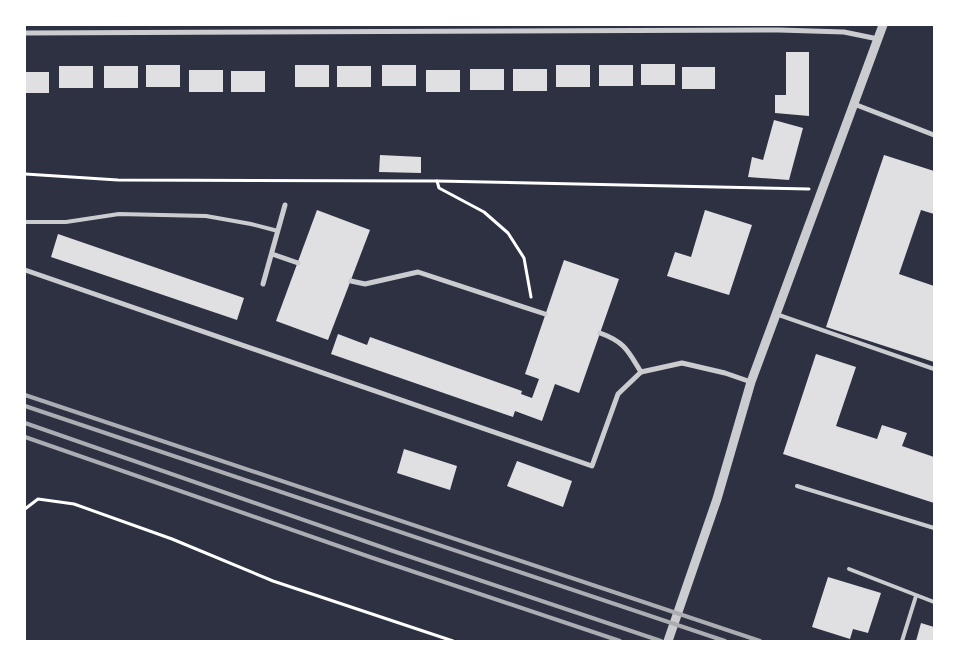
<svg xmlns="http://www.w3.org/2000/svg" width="959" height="666" font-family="'Titillium Web',sans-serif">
<rect width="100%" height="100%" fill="#2d3142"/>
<!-- building -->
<g fill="#e0e0e3">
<path d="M 786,52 L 809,52 L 809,116 L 775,113 L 775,95 L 786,95 Z"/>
<rect x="641" y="64" width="34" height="21"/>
<rect x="146" y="65" width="34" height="22"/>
<rect x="295" y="65" width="34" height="22"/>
<rect x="382" y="65" width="34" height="21"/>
<rect x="556" y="65" width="34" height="22"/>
<rect x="599" y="65" width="34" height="21"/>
<rect x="59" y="66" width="34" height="22"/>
<rect x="104" y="66" width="34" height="22"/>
<rect x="337" y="66" width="34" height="21"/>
<rect x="682" y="67" width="33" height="22"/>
<rect x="470" y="69" width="34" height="21"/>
<rect x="513" y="69" width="34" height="22"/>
<rect x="189" y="70" width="34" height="22"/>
<rect x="426" y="70" width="34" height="22"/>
<rect x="231" y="71" width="34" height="21"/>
<rect x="25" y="72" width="24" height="21"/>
<path d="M 774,120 L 803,128 L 789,180 L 748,177 L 752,157 L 763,160 Z"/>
<path d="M 380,155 L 421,157 L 421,173 L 379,172 Z"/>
<path d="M 884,155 L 934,171 L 934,214 L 921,210 L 899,274 L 934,286 L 934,362 L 826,327 Z"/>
<path d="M 317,210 L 370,230 L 328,340 L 276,321 Z"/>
<path d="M 705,210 L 752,225 L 729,295 L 667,276 L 675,252 L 691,257 Z"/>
<path d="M 58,234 L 244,298 L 237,320 L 51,257 Z"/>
<path d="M 564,260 L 619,279 L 579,393 L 555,384 L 542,421 L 515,411 L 513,417 L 331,354 L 338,334 L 367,345 L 370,337 L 522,391 L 521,394 L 532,398 L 539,379 L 525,374 Z"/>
<path d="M 816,354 L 856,367 L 836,426 L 877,439 L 882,425 L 907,433 L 902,446 L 934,457 L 934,503 L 783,454 Z"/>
<path d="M 404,449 L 457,466 L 450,490 L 397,473 Z"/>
<path d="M 517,461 L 572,481 L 563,507 L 507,486 Z"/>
<path d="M 828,577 L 881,593 L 868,633 L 853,629 L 850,639 L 812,627 Z"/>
<path d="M 921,623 L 934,627 L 934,641 L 916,641 Z"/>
</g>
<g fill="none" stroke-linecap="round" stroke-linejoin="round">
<!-- path -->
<g stroke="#fff" stroke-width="3">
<path d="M 25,174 L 118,180 L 437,181 L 809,189"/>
<path d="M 437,181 L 439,188 L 484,212 L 508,233 L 524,258 L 531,297"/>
<path d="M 25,509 L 38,499 L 74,504 L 172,539 L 273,581 L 453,641"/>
</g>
<!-- service -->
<g stroke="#caccd0" stroke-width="4">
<path d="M 25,222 L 66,222 L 119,214 L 206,216 L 251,224 L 278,231"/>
<path d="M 776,314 L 934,369"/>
<path d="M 797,486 L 934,528"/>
<path d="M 849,569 L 934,602"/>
<path d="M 902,641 L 916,596"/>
</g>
<!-- minor -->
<g stroke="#caccd0" stroke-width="5">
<path d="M 25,33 L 779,30 L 844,32 L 878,39"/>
<path d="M 854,104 L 934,135"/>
<path d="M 272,254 L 298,263"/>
<path d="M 25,270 L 592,466 L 618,394 L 641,372 L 682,363 L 725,373 L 751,382"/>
<path d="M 351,281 L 365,284 L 418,272 L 545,314"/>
<path d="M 263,284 L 285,205"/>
<path d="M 600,333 C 625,342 628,351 641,372"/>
</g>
<!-- tertiary -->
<path stroke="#caccd0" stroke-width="9" d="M 668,641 L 717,499 L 751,382 L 883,25"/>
<!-- rail -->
<g stroke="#abadb3" stroke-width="4">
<path d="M 25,395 L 760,641"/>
<path d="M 25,406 L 725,641"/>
<path d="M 25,423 L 393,551 L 661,641"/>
<path d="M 25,437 L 370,557 L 620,641"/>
</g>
</g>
<!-- border -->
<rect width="959" height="666" fill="none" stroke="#ffffff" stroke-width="52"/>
</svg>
